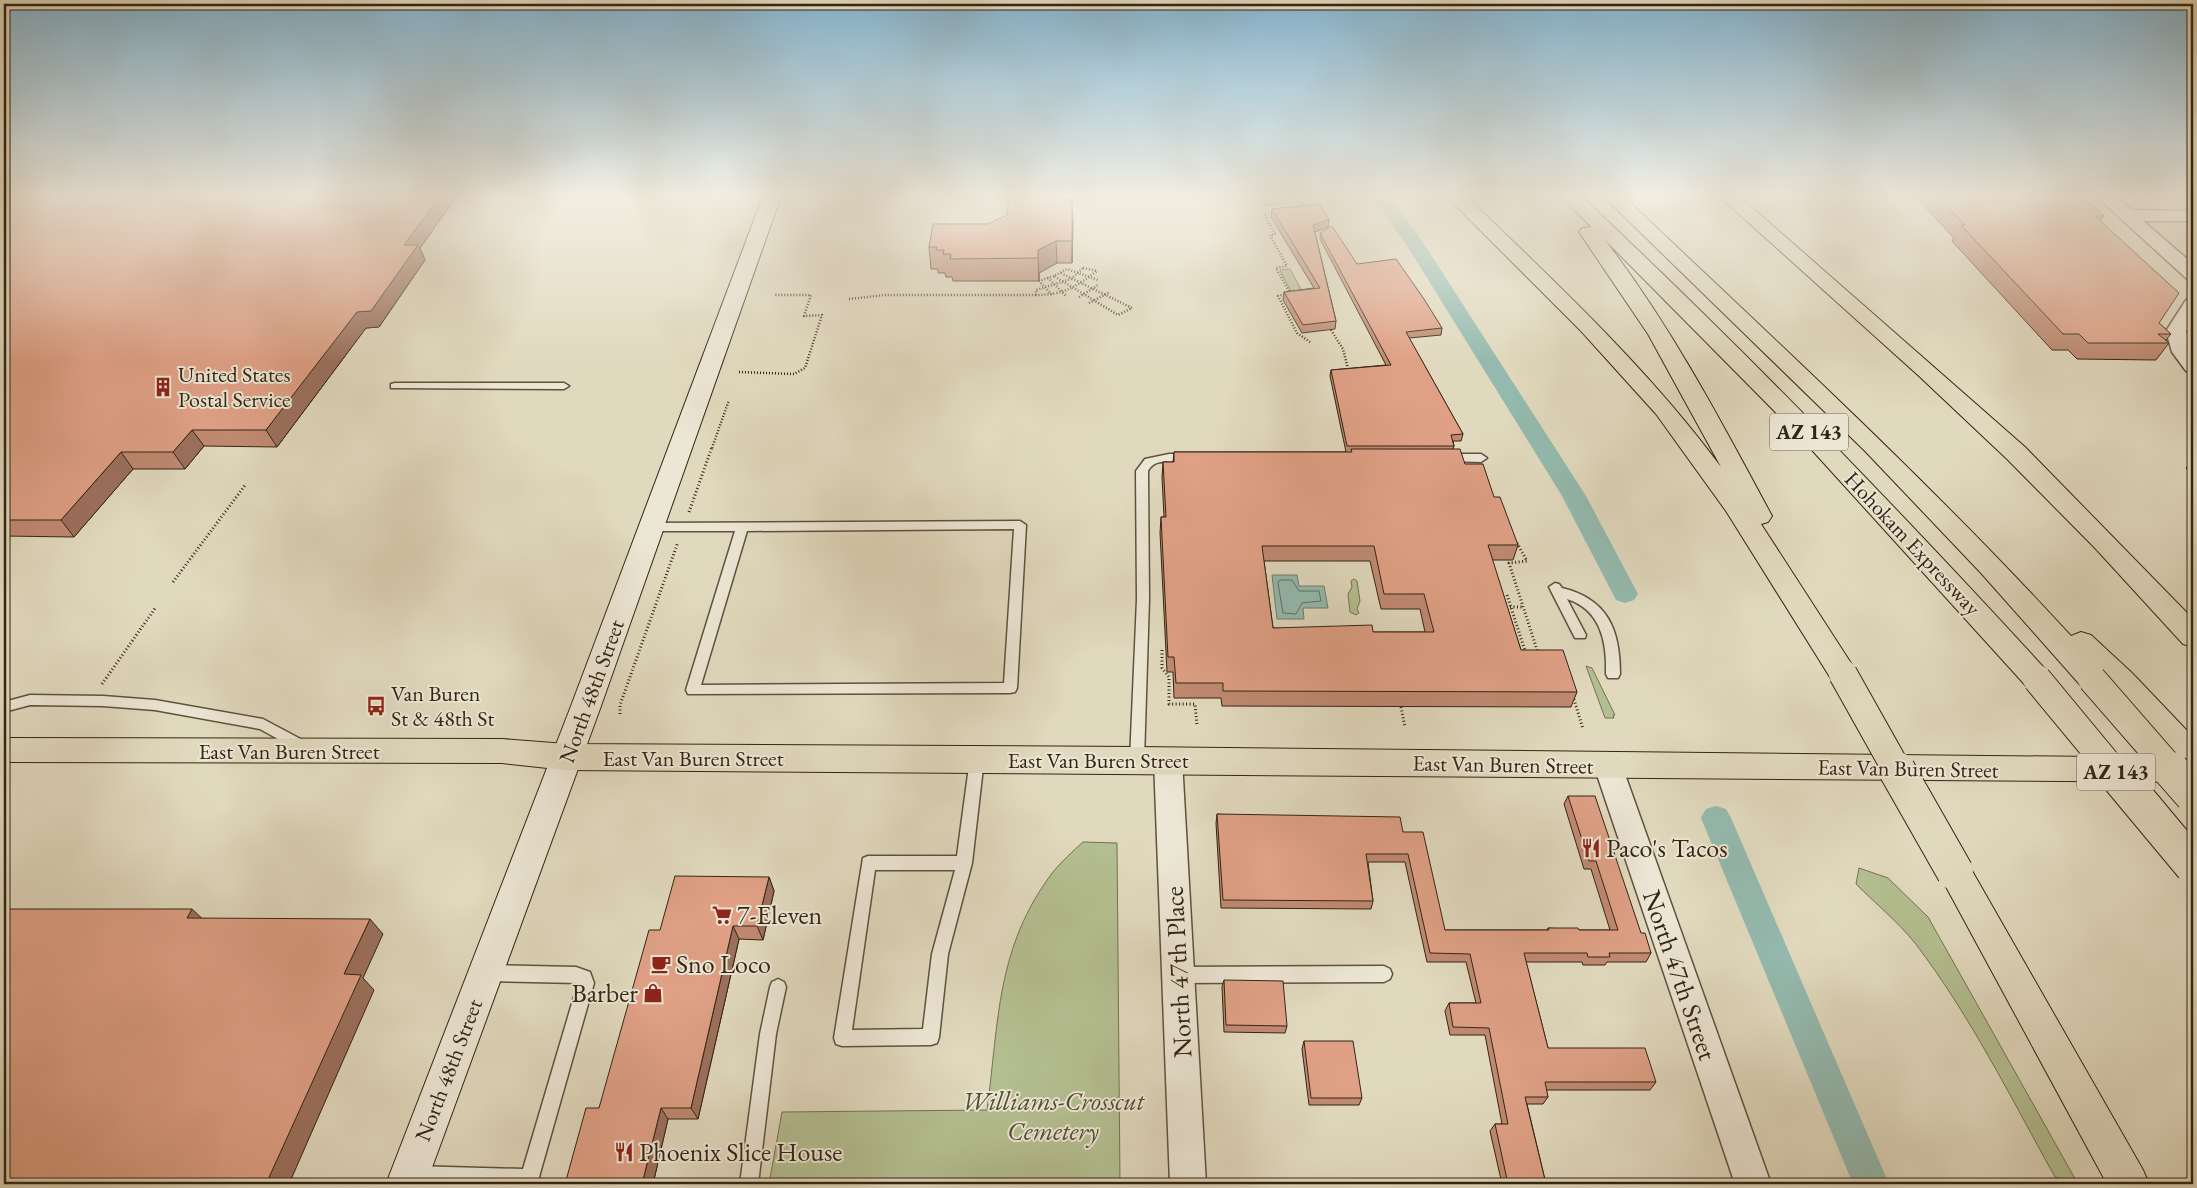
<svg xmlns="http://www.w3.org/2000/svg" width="2197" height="1188" font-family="'EB Garamond',serif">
<rect width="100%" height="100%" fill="#e1d9be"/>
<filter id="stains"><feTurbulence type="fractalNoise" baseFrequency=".004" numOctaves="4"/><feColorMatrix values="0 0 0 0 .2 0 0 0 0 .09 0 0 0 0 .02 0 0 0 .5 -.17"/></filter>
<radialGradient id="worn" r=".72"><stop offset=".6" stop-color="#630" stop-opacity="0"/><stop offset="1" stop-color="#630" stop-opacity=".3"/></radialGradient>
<!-- green -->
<g fill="#b4bf91" stroke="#747252">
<path d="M 1260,196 L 1285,196 L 1291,203 L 1262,206 Z"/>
<path d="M 1290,269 L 1304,295 L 1293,296 L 1280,270 Z"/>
<path d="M 1354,579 L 1357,581 L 1360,601 L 1357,609 L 1359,613 L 1356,615 L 1350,612 L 1348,594 L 1352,587 L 1351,581 Z"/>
<path d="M 1586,666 L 1592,668 L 1615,715 L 1613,715 L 1614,718 L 1605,718 Z"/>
<path d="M 1083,842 L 1117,843 L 1120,1184 L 769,1184 L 782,1112 L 987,1110 C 999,1021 996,947 1053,872 C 1062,861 1073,851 1083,842 Z"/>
<path d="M 1859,868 L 1888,878 L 1928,917 L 2078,1184 L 2055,1177 C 2011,1098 1970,1015 1915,943 C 1898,922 1875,903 1856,884 Z"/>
</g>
<!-- water -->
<path fill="#94baaf" stroke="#6d7e71" d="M 1272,575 L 1297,575 L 1299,586 L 1324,586 L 1328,608 L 1303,608 L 1304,619 L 1277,619 Z"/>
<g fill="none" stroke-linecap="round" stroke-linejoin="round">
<!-- shore -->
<path stroke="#647061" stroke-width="1" d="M 1280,580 L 1292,580 L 1299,591 L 1319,591 L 1321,601 L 1302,603 L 1296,614 L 1283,613 L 1278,583 Z"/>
<!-- canal -->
<g fill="#94baaf" fill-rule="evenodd">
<path d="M 1372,196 L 1390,196 L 1424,244 L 1586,496 L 1638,594 L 1634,600 L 1625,603 L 1616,600 L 1562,496 L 1406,244 Z"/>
<path d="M 1716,806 L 1726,809 L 1731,818 L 1889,1184 L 1853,1184 L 1701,818 L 1706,809 Z"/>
</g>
<defs>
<g id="lane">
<path d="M 395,383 L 564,383 L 569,386 L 564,389 L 391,388 L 391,384 Z"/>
<path d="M 1169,454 L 1189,454 L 1195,458 C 1183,470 1158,452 1148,471 L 1149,599 L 1144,760 L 1142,764 L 1137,766 L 1132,764 L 1130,760 L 1137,599 L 1136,471 L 1145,459 Z"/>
<path d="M 1447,454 L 1481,454 L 1487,458 L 1481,462 L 1443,461 L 1441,458 L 1443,455 Z"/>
<path d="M 1020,521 L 1026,525 L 1017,688 L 1015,692 L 1010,693 L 688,694 L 686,690 L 735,531 L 651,531 L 645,527 L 651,523 ZM 1014,529 L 1004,683 L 701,685 L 747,531 Z"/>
<path d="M 1555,583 L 1559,584 L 1562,588 C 1608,599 1620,630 1620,674 L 1618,678 L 1608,678 L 1606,674 C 1607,642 1601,610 1567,599 L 1586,635 L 1585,638 L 1575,638 L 1549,587 Z"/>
<path d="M 30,695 L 103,696 L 155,700 L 263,719 L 308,743 L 310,747 L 308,751 L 303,753 L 260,729 L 155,710 L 103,706 L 30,705 L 4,712 L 4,702 Z"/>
<path d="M 977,753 L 982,755 L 984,759 L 972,863 L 948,954 L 939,1037 L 937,1043 L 931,1045 L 842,1046 L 836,1044 L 834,1038 L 863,858 L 868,856 L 957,856 L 970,759 L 972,755 ZM 875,870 L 955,870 L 932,954 L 923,1029 L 852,1030 Z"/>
<path d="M 488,965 L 576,967 L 590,972 L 594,983 L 537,1184 L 412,1184 L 406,1181 L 403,1175 L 406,1169 L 412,1166 L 523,1169 L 578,983 L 488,981 L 482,978 L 480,973 L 482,968 Z"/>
<path d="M 1384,966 L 1390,969 L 1392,974 L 1390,979 L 1384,982 L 1178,983 L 1172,980 L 1170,975 L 1172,970 L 1178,967 Z"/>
<path d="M 778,979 L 784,982 L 786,987 L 776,1034 L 758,1184 L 740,1184 L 760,1034 L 770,987 L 772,982 Z"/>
</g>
<g id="street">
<path d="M 2096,196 L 2115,196 L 2131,210 L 2193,211 L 2193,221 L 2143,221 L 2193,264 L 2193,280 L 2186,278 Z"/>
<path d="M 2193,298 L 2193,319 L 2186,331 L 2193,353 L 2193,373 L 2186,371 L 2172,352 L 2166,331 L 2186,300 Z"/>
<path d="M 1168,749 L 1178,752 L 1182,760 L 1206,1184 L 1170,1184 L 1154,760 L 1158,752 Z"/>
<path d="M 1608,754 L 1618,758 L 1622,766 L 1771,1184 L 1735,1184 L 1594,766 L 1598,758 Z"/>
</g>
<path id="secondary" d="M 763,196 L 781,196 L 601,706 L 426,1184 L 386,1184 L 571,706 Z"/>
<path id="primary" d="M 4,738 L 502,739 L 566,744 L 1137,747 L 2189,758 L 2193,760 L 2193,782 L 566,770 L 502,763 L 4,762 Z"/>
<g id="highway">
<path d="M 1446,196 L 1466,196 C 1556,283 1646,366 1721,467 L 1648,334 L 1579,232 L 1582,228 L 1591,227 L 1561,196 L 1581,196 C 1743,348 1897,507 2047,671 L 2052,679 L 2047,687 L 2037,690 L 2027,687 L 1801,438 L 1605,240 C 1671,326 1721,421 1772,516 L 1768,522 L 1761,524 L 1858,674 L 1853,682 L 1843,685 L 1833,682 L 1726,511 L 1656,414 L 1581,331 Z"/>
<path d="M 1603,196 L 1623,196 C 1775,340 1929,481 2071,636 L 2081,632 L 2091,635 L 2132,673 L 2193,737 L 2193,770 L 2182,766 L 2105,683 L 2102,687 L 2092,690 L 2082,687 L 1981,573 L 1865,451 Z"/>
<path d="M 1719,196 L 1739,196 L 2025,447 L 2193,619 L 2193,647 L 2183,644 L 2095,548 L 2007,459 L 1919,376 Z"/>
<path d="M 1955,857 L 1967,862 L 2143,1170 L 2149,1184 L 2107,1184 L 1938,872 L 1943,862 Z"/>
</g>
</defs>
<!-- lane casing -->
<use href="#lane" stroke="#5e523e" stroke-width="3"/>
<!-- street casing -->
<use href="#street" stroke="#5e523e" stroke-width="3"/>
<!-- secondary casing -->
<use href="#secondary" stroke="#332513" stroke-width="2"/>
<!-- primary casing -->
<use href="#primary" stroke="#332513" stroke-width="2"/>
<!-- highway casing -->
<use href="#highway" stroke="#332513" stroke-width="2"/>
<!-- path-far1 -->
<g stroke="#332513" stroke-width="2.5" stroke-dasharray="1 2" stroke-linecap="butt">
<path d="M 1295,196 L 1306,209"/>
<path d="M 1275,213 L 1264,214 L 1275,234 L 1270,235 L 1287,266 L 1276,268 L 1290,293 L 1278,296 L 1297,333 L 1310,342"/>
<path d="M 1083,268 L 1097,271 C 1075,287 1064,295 1036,295 L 1036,290 L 1071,279 Z"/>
<path d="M 1061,273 L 1132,308 L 1118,315 L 1054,276 L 1067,269 L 1098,280"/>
<path d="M 1054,276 L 1048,278 L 1066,296"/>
<path d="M 1048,278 L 1039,281 L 1052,295"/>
<path d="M 1079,297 L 1098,285"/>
<path d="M 849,299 L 885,295 L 1036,295"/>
<path d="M 1089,303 L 1110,292"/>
<path d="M 1331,330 L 1343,349 L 1349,373"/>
<path d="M 739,372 L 794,374 L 805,368 L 822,315 L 804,316 L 811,295 L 775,295"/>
<path d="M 712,448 L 729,400"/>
</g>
<!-- path -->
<g stroke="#332513" stroke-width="3" stroke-dasharray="1 2.5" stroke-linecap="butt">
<path d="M 689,512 L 712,447"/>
<path d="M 1517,543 L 1527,561 L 1509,563 L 1538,653"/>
<path d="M 173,582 L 246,484"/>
<path d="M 1507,595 L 1526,654"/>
<path d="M 1510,607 L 1523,607"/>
<path d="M 1162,650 L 1162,668 L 1169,677 L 1169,704 L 1195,704 L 1197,725"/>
<path d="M 102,684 L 156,607"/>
<path d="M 1573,696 L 1583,729"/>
<path d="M 1401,707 L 1405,727"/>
<path d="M 620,714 L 620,705 L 678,542"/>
</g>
<!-- lane -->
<use href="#lane" fill="#ece6d5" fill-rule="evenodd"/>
<!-- street -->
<use href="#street" fill="#ece6d5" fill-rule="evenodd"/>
<!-- secondary -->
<use href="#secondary" fill="#ece6d5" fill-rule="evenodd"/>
<!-- primary -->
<use href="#primary" fill="#e1d9be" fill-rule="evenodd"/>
<!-- highway -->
<use href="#highway" fill="#e1d9be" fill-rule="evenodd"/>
<defs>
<g id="highway-bridge-far1">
<path d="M 1843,674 L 1898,772"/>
<path d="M 2037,679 L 2114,772"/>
<path d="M 2092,679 L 2173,772"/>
</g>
<g id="highway-bridge">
<path d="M 1897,770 L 1955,872"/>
<path d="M 2113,770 L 2193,866"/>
<path d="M 2171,770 L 2193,795"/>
</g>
</defs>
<!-- highway-bridge-far1 casing -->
<use href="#highway-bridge-far1" stroke="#332513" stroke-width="30" stroke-linecap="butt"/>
<!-- highway-bridge casing -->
<use href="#highway-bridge" stroke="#332513" stroke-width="38" stroke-linecap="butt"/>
<!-- highway-bridge-far1 -->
<use href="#highway-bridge-far1" stroke="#e1d9be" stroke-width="28"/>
<!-- highway-bridge -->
<use href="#highway-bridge" stroke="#e1d9be" stroke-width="36"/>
</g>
<!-- wall -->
<g fill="#c08a72" stroke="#332513" fill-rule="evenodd">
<path d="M 4,196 L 457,196 L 420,248 L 425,260 L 379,327 L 366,328 L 277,447 L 204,446 L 185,469 L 133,469 L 74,537 L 4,536 Z"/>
<path d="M 1915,196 L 2081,196 L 2104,216 L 2100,221 L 2159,323 L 2171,334 L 2166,340 L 2169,343 L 2156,360 L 2077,359 L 2068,350 L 2052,350 L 1952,241 L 1954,238 Z"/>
<path d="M 1065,200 L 1073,222 L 1072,263 L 1057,263 L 1039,273 L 1039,281 L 953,281 L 952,277 L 946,277 L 945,273 L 938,273 L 938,269 L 931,269 L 929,247 L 988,224 Z"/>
<path d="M 1272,209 L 1329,219 L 1328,227 L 1315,232 L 1336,321 L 1335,329 L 1302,333 L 1283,300 L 1284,292 L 1314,288 L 1271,217 Z"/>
<path d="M 1320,233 L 1357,264 L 1442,328 L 1441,335 L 1409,338 L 1463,434 L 1461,441 L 1453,441 L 1454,446 L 1453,449 L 1465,464 L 1494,497 L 1518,545 L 1513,560 L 1492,560 L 1521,650 L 1577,692 L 1571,707 L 1222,706 L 1221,698 L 1174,698 L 1173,672 L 1167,672 L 1160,533 L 1161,517 L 1164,517 L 1162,477 L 1163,462 L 1173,462 L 1174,452 L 1346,452 L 1330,376 L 1331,370 L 1386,365 L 1320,239 ZM 1264,561 L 1370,561 L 1381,609 L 1420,609 L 1425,632 L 1373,632 L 1273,628 Z"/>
<path d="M 2193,460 L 2193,476 L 2186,468 Z"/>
<path d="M 1568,796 L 1651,953 L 1646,962 L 1607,962 L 1605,965 L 1583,965 L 1582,962 L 1526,962 L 1548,1048 L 1656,1082 L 1650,1090 L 1546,1090 L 1548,1097 L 1543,1104 L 1527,1104 L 1546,1184 L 1502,1184 L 1490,1131 L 1495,1124 L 1502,1124 L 1485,1035 L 1450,1035 L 1445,1011 L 1449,1003 L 1476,1003 L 1466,962 L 1427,962 L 1405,862 L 1368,862 L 1373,901 L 1371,909 L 1221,908 L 1216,823 L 1217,814 L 1403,832 L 1445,930 L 1547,930 L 1548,928 L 1579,930 L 1610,930 L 1591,869 L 1584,869 L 1564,804 Z"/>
<path d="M 769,877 L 774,891 L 763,940 L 739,939 L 698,1119 L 668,1119 L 653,1184 L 565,1184 L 599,1108 L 660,930 Z"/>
<path d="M 1224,980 L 1287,1026 L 1285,1033 L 1224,1032 L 1222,987 Z"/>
<path d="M 1304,1041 L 1362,1098 L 1359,1105 L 1309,1105 L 1302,1049 Z"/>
</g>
<!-- shaded-wall -->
<g fill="#9c705d" stroke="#332513">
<path d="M 440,196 L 457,196 L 420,248 L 425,260 L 379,327 L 366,328 L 277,447 L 266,430 Z"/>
<path d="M 1072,200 L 1073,222 L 1072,263 Z"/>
<path d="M 1329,219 L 1328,227 L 1312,233 L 1313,225 Z"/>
<path d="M 1056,241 L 1057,263 L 1039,273 L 1039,281 L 1038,258 L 1038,250 Z"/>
<path d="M 192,430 L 204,446 L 185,469 L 173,452 Z"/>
<path d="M 121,452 L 133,469 L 74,537 L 61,520 Z"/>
<path d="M 769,877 L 774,891 L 763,940 L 757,926 Z"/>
<path d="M 192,909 L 208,924 L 187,918 Z"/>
<path d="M 370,919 L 383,934 L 363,978 L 374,990 L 289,1184 L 266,1184 L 344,974 Z"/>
<path d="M 733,926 L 739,939 L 698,1119 L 691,1108 Z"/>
<path d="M 661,1108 L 668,1119 L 653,1184 L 642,1184 Z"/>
</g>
<!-- building -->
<g fill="#dfa085" stroke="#332513" fill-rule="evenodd">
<path d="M 4,196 L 440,196 L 404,245 L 418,245 L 371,311 L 357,312 L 266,430 L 192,430 L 173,452 L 121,452 L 61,520 L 4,520 Z"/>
<path d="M 1009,196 L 1065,196 L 1065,200 L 1072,200 L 1072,241 L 1056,241 L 1038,250 L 1038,258 L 950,259 L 951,254 L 943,254 L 944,250 L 936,250 L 937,247 L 929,247 L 933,224 L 988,224 L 1007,215 Z"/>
<path d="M 1937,196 L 2081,196 L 2104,216 L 2095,216 L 2179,293 L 2159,323 L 2171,334 L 2158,334 L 2169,343 L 2088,343 L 2079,334 L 2063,334 L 1961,225 L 1965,225 Z"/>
<path d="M 1319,204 L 1329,219 L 1313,225 L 1336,321 L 1303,325 L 1284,292 L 1320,288 L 1272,209 Z"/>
<path d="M 1332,226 L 1357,264 L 1396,259 L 1424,299 L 1442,328 L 1406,332 L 1463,434 L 1451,435 L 1454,446 L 1347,446 L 1331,370 L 1391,365 L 1320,233 Z"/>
<path d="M 1351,449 L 1460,449 L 1465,464 L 1483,464 L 1494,497 L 1500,497 L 1518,545 L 1488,545 L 1521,650 L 1563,650 L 1577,692 L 1223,691 L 1223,683 L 1176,683 L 1174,657 L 1168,657 L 1161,517 L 1166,517 L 1163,462 L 1174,462 L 1174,452 L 1352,452 ZM 1262,546 L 1374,546 L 1384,594 L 1424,594 L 1434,632 L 1373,632 L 1372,625 L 1273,628 Z"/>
<path d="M 1568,796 L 1595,796 L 1641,933 L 1645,933 L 1651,953 L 1609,953 L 1610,957 L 1588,957 L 1587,953 L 1524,953 L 1548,1048 L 1645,1048 L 1656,1082 L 1545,1082 L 1548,1097 L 1525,1097 L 1546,1184 L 1508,1184 L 1495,1124 L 1508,1124 L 1489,1028 L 1453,1027 L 1449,1003 L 1481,1003 L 1470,954 L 1430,953 L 1408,854 L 1366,854 L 1373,901 L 1223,900 L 1217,814 L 1400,817 L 1403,832 L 1423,832 L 1445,930 L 1549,930 L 1548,928 L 1578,928 L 1579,930 L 1618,930 L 1596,861 L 1589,861 Z"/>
<path d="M 675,876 L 769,877 L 757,926 L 733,926 L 691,1108 L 661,1108 L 642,1184 L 565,1184 L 586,1108 L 599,1108 L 649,930 L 660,930 Z"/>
<path d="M 4,909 L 192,909 L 187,918 L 370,919 L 344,974 L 361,975 L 266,1184 L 4,1184 Z"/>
<path d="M 1224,980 L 1283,981 L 1287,1026 L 1226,1025 Z"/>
<path d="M 1304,1041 L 1353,1041 L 1362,1098 L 1311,1098 Z"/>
</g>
<!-- sky -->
<linearGradient id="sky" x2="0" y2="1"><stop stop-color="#86b6d1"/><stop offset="0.54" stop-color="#f2eee2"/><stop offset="1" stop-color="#f2eee2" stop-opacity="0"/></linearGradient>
<rect width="2197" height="362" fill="url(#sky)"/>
<!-- icons -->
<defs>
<symbol id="building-bare" viewBox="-9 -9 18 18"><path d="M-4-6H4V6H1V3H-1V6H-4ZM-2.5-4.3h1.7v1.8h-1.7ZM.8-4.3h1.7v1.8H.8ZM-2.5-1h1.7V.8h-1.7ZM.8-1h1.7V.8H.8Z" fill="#8f2418" stroke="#ece6d5" stroke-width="2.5" paint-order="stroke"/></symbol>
<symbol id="bus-bare" viewBox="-9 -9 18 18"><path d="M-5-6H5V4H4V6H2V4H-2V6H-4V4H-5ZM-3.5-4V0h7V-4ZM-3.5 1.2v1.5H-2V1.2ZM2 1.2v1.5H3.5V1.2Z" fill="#8f2418" stroke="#ece6d5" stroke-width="2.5" paint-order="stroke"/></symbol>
<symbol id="restaurant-bare" viewBox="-9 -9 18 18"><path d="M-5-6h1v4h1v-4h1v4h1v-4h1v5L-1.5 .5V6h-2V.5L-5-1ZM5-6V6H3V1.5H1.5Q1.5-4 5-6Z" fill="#8f2418" stroke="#ece6d5" stroke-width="2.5" paint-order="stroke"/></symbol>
<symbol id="supermarket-bare" viewBox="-9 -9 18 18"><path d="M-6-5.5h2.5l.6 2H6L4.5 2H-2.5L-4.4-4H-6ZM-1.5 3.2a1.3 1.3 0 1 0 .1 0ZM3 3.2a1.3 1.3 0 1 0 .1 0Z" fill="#8f2418" stroke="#ece6d5" stroke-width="2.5" paint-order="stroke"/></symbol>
<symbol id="cafe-bare" viewBox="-9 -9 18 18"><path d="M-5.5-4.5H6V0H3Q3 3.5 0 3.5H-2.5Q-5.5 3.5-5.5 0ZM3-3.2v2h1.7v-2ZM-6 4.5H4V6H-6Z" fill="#8f2418" stroke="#ece6d5" stroke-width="2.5" paint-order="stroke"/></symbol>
<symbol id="shop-bare" viewBox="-9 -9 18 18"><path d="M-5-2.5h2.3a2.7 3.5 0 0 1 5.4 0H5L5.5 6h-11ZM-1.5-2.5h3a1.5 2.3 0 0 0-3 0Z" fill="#8f2418" stroke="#ece6d5" stroke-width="2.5" paint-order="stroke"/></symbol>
</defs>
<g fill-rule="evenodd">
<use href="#building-bare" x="149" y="373" width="28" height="28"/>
<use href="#bus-bare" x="362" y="692" width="28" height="28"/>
<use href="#restaurant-bare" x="1577" y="834" width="28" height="28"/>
<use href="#supermarket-bare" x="708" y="901" width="28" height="28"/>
<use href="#cafe-bare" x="647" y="950" width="28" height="28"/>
<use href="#shop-bare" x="639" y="979" width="28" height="28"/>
<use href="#restaurant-bare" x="610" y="1138" width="28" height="28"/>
</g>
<g text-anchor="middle" stroke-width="4" stroke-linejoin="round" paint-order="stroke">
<!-- shield labels -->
<g fill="#ece6d5" stroke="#6a5f4d" stroke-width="1">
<rect x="1770" y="413.5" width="78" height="37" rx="4"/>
<rect x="2077" y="753.5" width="78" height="37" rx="4"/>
</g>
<g font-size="21" font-weight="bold" fill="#332513">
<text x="1809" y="439">AZ 143</text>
<text x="2116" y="779">AZ 143</text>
</g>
<!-- poi labels -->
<g font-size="22" fill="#332513" stroke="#ece6d5" text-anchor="start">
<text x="178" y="382">United States<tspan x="178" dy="25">Postal Service</tspan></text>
<text x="391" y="701">Van Buren<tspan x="391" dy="25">St &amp; 48th St</tspan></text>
</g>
<!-- street labels -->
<g font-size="22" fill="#332513" stroke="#ece6d5">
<text transform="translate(1913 543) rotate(47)" y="8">Hohokam Expressway</text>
<text transform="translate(591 691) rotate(-70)" y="8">North 48th Street</text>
<text x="289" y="759">East Van Buren Street</text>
<text x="693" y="766">East Van Buren Street</text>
<text x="1098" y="768">East Van Buren Street</text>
<text transform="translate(1503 764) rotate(1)" y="8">East Van Buren Street</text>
<text transform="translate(1908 768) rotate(1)" y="8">East Van Buren Street</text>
<text transform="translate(448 1070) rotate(-69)" y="8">North 48th Street</text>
</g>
<!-- near-poi labels -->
<g font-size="26" fill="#332513" stroke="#ece6d5" text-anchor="start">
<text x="1606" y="857">Paco's Tacos</text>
<text x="737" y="924">7-Eleven</text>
<text x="676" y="973">Sno Loco</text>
<text x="638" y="1002" text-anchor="end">Barber</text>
<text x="639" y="1161">Phoenix Slice House</text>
</g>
<!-- near-street labels -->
<g font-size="26" fill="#332513" stroke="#ece6d5">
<text transform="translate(1178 972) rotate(-93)" y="9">North 47th Place</text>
<text transform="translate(1680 975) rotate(71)" y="9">North 47th Street</text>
</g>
<!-- near-park labels -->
<g font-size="26" font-style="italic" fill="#534c32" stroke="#ece6d5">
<text x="1053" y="1110">Williams-Crosscut<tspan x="1053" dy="30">Cemetery</tspan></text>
</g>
</g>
<!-- margin -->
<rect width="2197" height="1188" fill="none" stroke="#e1d9be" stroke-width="20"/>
<rect x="5" y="5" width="2187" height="1178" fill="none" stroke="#332513" stroke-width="2.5"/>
<rect x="10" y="10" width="2177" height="1168" fill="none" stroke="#332513"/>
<rect width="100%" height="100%" filter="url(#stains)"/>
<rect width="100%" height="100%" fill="url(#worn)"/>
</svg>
